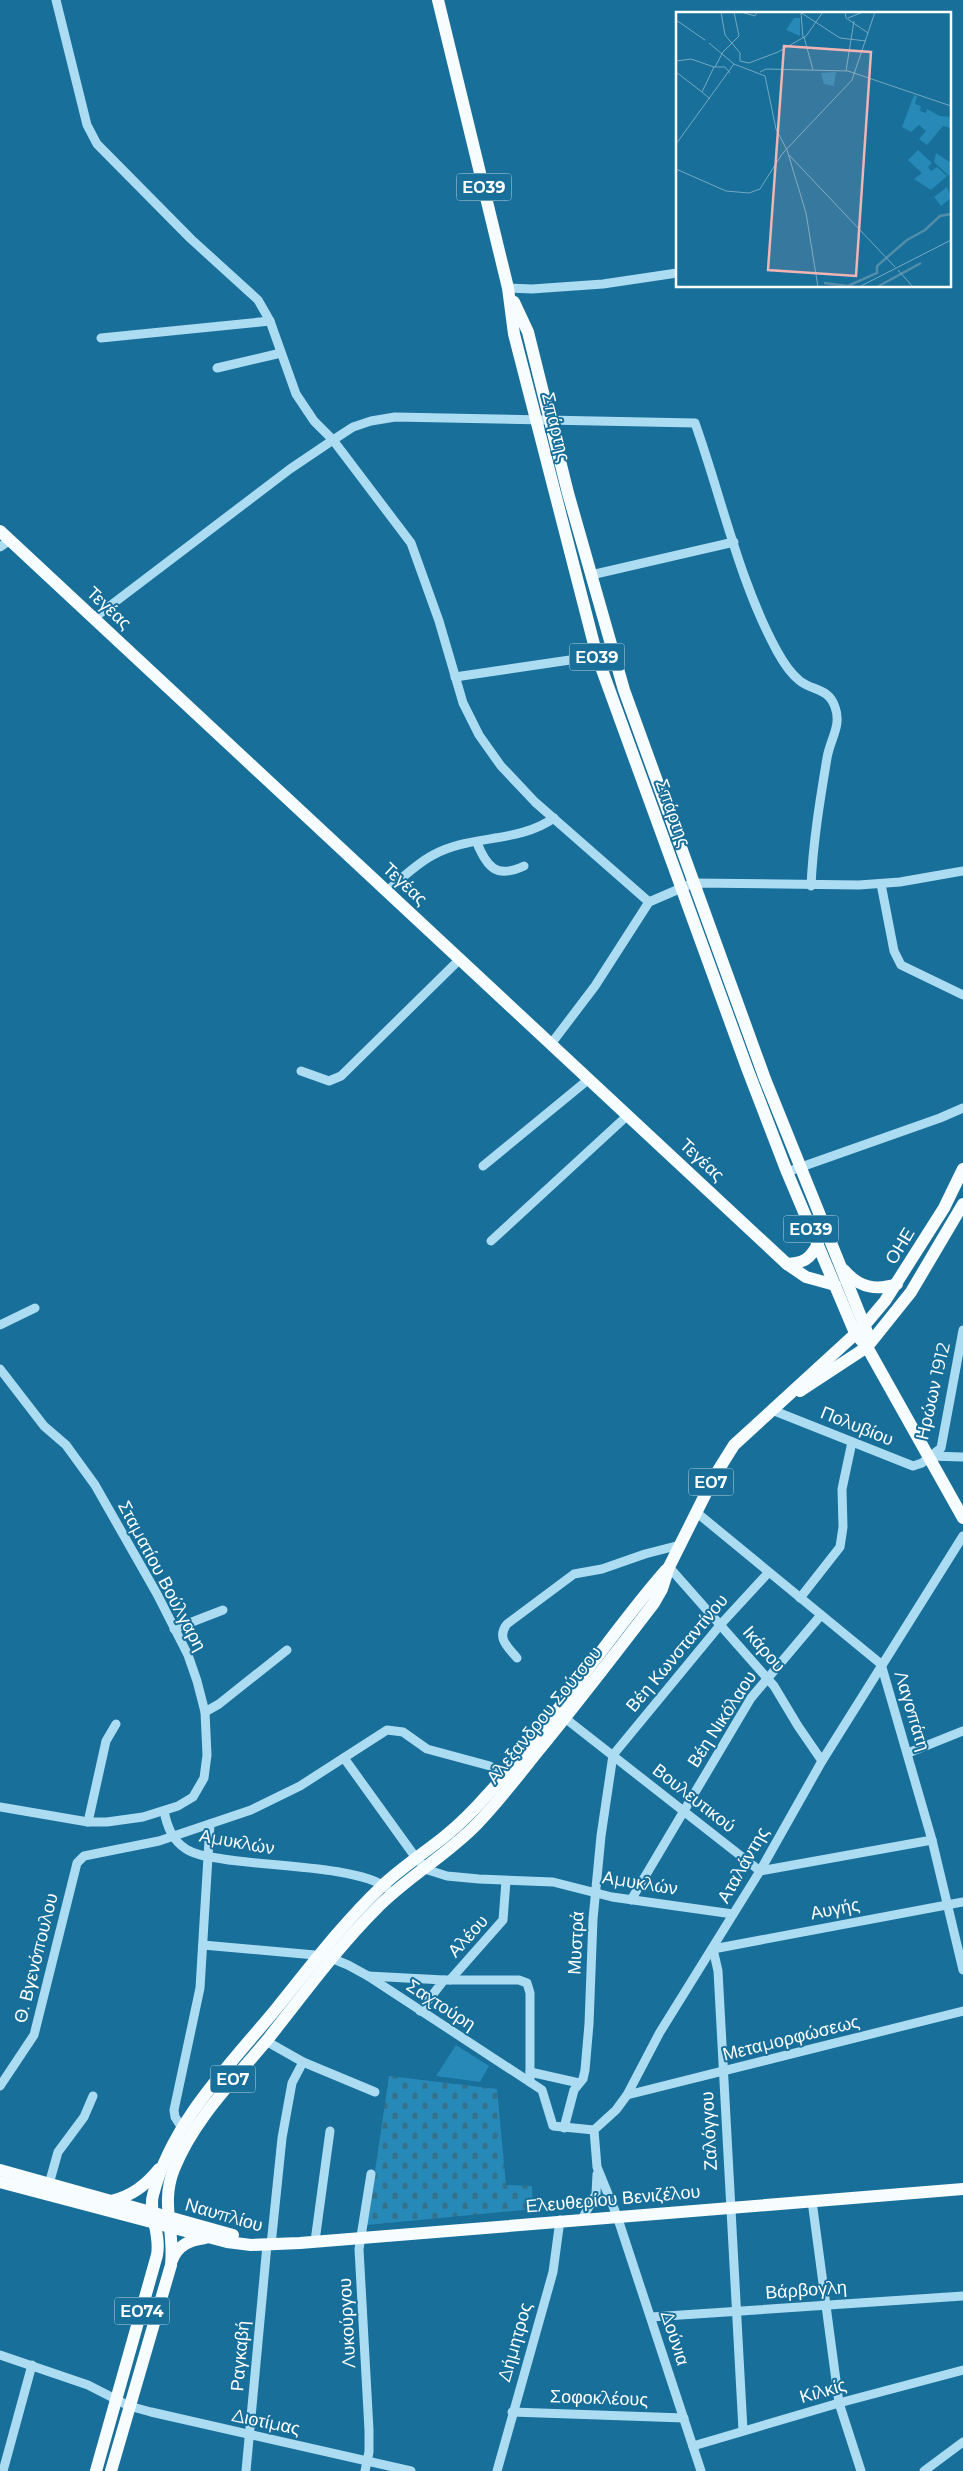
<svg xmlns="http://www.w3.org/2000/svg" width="963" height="2471" font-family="Montserrat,sans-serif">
<defs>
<pattern id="cemetery-stones" width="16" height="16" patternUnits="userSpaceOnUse" patternTransform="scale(1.25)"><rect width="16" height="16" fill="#2789b7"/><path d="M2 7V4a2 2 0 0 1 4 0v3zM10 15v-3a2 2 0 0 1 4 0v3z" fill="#36718c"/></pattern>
</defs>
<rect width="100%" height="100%" fill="#176f9a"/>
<!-- cemetery -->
<path fill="url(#cemetery-stones)" d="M 389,2076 L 497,2089 L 506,2185 L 532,2186 L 533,2209 L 367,2225 Z"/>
<!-- green -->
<path fill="#2789b7" d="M 456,2045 L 489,2066 L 480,2082 L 436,2076 Z"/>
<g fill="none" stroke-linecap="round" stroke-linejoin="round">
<!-- minor -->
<g stroke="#acdcf2" stroke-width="9">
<path d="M 56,0 L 87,125 L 97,144 L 191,239 L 258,300 L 270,321 L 296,394 L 314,421 L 333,440 L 411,543 L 439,621 L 463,703 L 479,735 L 501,766 L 535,802 L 649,902"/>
<path d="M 508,288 L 532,289 L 603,284 L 677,273"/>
<path d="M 101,338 L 270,321"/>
<path d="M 217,368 L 281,353"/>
<path d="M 0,547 L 10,540"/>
<path d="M 591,575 L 734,542"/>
<path d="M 94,618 L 290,469 L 333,440 L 353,427 L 371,421 L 395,417 L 695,423 C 722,499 739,581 777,651 C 783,662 791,674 800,681 C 813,691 829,688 835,707 C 842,726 830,739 827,758 C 820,800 813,842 811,886"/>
<path d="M 455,677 L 597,656"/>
<path d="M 477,843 C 487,867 496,879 524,866"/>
<path d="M 881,884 L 894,951 L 901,965 L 963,995"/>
<path d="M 387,891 C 401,879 416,864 433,855 C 470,834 517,844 554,818"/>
<path d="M 551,1044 L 595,986 L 649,902 L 693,883 L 859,885 L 900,882 L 963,871"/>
<path d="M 301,1071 L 329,1081 L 341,1076 L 460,959"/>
<path d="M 483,1166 L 589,1079"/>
<path d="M 787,1172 L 940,1118 L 963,1108"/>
<path d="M 491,1241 L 628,1115"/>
<path d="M 0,1325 L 35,1308"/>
<path d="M 0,1369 L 44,1426 L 66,1445 L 95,1485 L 157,1594 L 188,1655 L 197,1681 L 205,1712 L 207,1755 L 204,1778 L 193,1797 L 178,1806 L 143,1817 L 107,1822 L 88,1822 L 0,1807"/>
<path d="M 772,1410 L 913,1466 L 922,1463 L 941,1448 L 963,1330"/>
<path d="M 929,1456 L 963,1457"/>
<path d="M 696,1512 L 881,1664 L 932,1840 L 963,1970"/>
<path d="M 669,1567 L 774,1686 L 798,1726 L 822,1761"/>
<path d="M 800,1598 L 840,1547 L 843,1527 L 842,1489 L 852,1442"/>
<path d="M 174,1629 L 223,1610"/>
<path d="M 517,1658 C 508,1647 496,1638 507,1624 L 574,1574 L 602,1569 L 645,1554 L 680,1545"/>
<path d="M 205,1712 L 219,1704 L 287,1650"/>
<path d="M 561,1715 L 760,1871 L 932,1840"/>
<path d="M 908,1753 L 963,1731"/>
<path d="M 344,1758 L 416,1858 L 428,1870 L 447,1876 L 479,1879 L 553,1882 L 612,1897 L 733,1914"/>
<path d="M 164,1811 C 167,1826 172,1840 186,1849 C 197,1856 211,1857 223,1859 C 262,1866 359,1866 387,1888"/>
<path d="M 88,1822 L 106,1741 L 116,1724"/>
<path d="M 631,1900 L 751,1698 L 821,1615"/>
<path d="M 203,1945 L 326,1956 L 348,1965 L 368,1976 L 542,2090 L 553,2126 L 594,2130"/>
<path d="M 713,1949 L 718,1971 L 743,2430"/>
<path d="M 713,1949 L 963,1902"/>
<path d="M 368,1976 L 444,1980 L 420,2011"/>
<path d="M 444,1980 L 519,1980 L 527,1983 L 530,1993 L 530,2082"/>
<path d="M 450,1980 L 503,1920 L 506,1881"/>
<path d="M 266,2041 L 303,2062 L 375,2092"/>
<path d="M 530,2072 L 579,2083"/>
<path d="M 0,2086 L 34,2035 L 77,1863 L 84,1856 L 159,1841 L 251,1810 L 300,1786 L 387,1730 L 403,1732 L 427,1749 L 490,1766 L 505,1775"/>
<path d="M 627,2095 L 963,2011"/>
<path d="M 182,2128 L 175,2117 L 174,2110 L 200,1988 L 210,1824"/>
<path d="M 564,2128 L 574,2090 L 583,2079 L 585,2070 L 589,2024 L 593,1919 L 601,1836 L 613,1755 L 721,1624 L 768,1573"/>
<path d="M 49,2184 L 58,2152 L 84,2117 L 93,2096"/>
<path d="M 812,2201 L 839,2403 L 861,2471"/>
<path d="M 582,2219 L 596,2194 L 597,2174"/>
<path d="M 315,2241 L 330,2131"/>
<path d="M 271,2245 L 282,2138 L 292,2083 L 303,2062"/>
<path d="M 651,2317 L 963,2296"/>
<path d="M 0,2355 L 88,2385 L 129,2406 L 151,2412 L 411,2471"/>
<path d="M 512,2412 L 684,2418"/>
<path d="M 693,2446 L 839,2403 L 963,2370"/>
<path d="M 3,2471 L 32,2365"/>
<path d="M 246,2471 L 267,2245"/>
<path d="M 365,2471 L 369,2452 L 369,2430 L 359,2249 L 371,2174"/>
<path d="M 497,2471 L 553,2272 L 560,2220"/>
<path d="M 701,2471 L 617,2216 L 597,2167 L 594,2130 L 616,2110 L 627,2095 L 660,2032 L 760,1871 L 822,1761 L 963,1536"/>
<path d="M 924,2471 L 963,2442"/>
</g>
<!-- major -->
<g stroke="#f7fcff" stroke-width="12">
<path d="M 438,0 L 508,288 L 514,334 L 597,656 L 747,1068 L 787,1172 L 855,1333 L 867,1347 L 963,1518"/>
<path d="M 514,302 L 528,332 L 568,493 L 624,690 L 765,1079 L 867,1332"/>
<path d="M 0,531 L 787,1264 L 806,1277 L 835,1285"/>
<path d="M 787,1264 C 804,1263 810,1259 818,1244"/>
<path d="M 844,1270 C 859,1288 876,1291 897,1284"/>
<path d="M 800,1391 L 867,1347 L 911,1292 L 963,1204"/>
<path d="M 0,2170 L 233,2235"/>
<path d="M 0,2182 L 227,2242 L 251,2245 L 300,2243 L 963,2189"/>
<path d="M 111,2201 C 132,2196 146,2185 159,2169"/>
<path d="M 172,2260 C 178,2245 190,2240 205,2238"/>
<path d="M 96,2471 L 157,2255 C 161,2233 148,2213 153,2195 C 172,2122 229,2066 276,2009 C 310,1967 343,1923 382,1886 C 401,1868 424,1853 444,1837 C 460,1824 475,1809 488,1794 C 553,1724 603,1642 666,1570"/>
<path d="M 111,2471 L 171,2265 C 175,2229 160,2204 174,2169 C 194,2119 234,2080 268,2039 C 303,1995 337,1948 376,1909 C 407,1877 446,1856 477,1824 C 497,1803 516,1779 534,1756 C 575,1706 615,1654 654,1603 L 662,1589 L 669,1567 L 714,1477 L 734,1445 L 864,1326 L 885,1301 L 944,1208 L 963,1169"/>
</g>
</g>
<g text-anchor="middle" stroke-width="4" stroke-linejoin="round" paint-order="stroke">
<!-- shield labels -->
<g fill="#176f9a" stroke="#b9d4e1" stroke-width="1">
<rect x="456.5" y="173.5" width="55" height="27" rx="4"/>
<rect x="569.5" y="643.5" width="55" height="27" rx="4"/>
<rect x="783.5" y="1215.5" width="55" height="27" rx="4"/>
<rect x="688.5" y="1468.5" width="45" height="27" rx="4"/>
<rect x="210.5" y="2065.5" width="45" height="27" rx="4"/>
<rect x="114.5" y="2297.5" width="55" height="27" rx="4"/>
</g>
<g font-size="16" font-weight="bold" fill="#fff">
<text x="484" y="193">ΕΟ39</text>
<text x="597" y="663">ΕΟ39</text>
<text x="811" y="1235">ΕΟ39</text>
<text x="711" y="1488">ΕΟ7</text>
<text x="233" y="2085">ΕΟ7</text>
<text x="142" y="2317">ΕΟ74</text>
</g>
<!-- street labels -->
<g font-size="18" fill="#fff" stroke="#176f9a">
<text transform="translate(556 427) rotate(76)" y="6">Σπάρτης</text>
<text transform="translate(109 608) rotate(43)" y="6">Τεγέας</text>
<text transform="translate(673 813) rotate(70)" y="6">Σπάρτης</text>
<text transform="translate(405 884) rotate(43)" y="6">Τεγέας</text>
<text transform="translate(702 1160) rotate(43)" y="6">Τεγέας</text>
<text transform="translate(900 1246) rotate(-59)" y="6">ΟΗΕ</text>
<text transform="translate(933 1391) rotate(-77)" y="6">Ηρώων 1912</text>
<text transform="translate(857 1426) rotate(22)" y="6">Πολυβίου</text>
<text transform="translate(162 1576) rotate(62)" y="6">Σταματίου Βούλγαρη</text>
<text transform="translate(764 1649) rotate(49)" y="6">Ικάρου</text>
<text transform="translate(677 1653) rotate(-50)" y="6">Βέη Κωνσταντίνου</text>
<text transform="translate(912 1711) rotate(73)" y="6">Λαγοπάτη</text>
<text transform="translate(544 1715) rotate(-51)" y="6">Αλεξανδρου Σούτσου</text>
<text transform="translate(722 1719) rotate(-57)" y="6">Βέη Νικόλαου</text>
<text transform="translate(694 1798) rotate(38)" y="6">Βουλευτικού</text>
<text transform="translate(237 1842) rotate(10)" y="6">Αμυκλών</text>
<text transform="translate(743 1865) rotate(-60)" y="6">Αταλάντης</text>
<text transform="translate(640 1883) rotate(9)" y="6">Αμυκλών</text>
<text transform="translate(835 1909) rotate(-11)" y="6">Αυγής</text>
<text transform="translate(468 1936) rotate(-48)" y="6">Αλέου</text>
<text transform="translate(576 1943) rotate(-87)" y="6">Μυστρά</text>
<text transform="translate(36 1958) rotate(-76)" y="6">Θ. Βγενόπουλου</text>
<text transform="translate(441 2005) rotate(33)" y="6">Σαχτούρη</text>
<text transform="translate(791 2038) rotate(-14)" y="6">Μεταμορφώσεως</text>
<text transform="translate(709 2131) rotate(-93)" y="6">Ζαλόγγου</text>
<text transform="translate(613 2199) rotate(-5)" y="6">Ελευθερίου Βενιζέλου</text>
<text transform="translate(224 2215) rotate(16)" y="6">Ναυπλίου</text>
<text transform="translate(806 2290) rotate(-4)" y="6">Βάρβογλη</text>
<text transform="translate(347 2323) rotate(-93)" y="6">Λυκούργου</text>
<text transform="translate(675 2338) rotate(72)" y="6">Δούνια</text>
<text transform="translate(515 2342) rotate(-74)" y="6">Δήμητρος</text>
<text transform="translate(240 2356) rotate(-85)" y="6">Ραγκαβή</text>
<text transform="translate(823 2391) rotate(-16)" y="6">Κιλκίς</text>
<text transform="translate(599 2398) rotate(2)" y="6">Σοφοκλέους</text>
<text transform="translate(266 2422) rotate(12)" y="6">Διοτίμας</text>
</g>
</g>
<!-- overview -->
<g transform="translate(676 12)">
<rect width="275" height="275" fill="#176f9a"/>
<path d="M 238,83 L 241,84 L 239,92 L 245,94 L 244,99 L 250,101 L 251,97 L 264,104 L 275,105 L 275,116 L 267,114 L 251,133 L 243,127 L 250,119 L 243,113 L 235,120 L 226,115 ZM 260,141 L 275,151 L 273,164 L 258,150 Z" fill="#2789b7"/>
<path d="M 160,60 L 158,74 L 148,72 L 145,61 Z" fill="#2789b7"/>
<path d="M 118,6 L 124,6 L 124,24 L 110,18 ZM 242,138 L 256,151 L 252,155 L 255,159 L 261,155 L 271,164 L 255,178 L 238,167 L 246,161 L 232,148 ZM 271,175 L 275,186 L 265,194 L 258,185 Z" fill="#2789b7"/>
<path fill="none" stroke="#528daa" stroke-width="2.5" d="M 148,271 L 172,274 L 201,261 L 201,254 L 231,228 L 249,218 L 264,204 L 275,202M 201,275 L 245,251"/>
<path fill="none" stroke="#74a9c2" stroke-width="1" d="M 45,0 L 49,23 L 64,41 L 64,49M 65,0 L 79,4 L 81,0M 124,0 L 164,26 L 190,29M 169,0 L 170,6 L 192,21M 125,1 L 127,26M 172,6 L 187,0M 0,8 L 29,28M 128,25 L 137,58M 33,31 L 58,52M 0,49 L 15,47 L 38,55M 64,49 L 73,51 L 102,40 L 130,24 L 147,0M 58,52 L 89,64 L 100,117 L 111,138 L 130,201 L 142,275M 39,55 L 47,40 L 63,24 L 58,0M 170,59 L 178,9M 0,60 L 26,80M 84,60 L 90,57 L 172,59 L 275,94M 34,87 L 26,80 L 38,55 L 49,55 L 54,61M 0,132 L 58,52M 113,143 L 219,255M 0,157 L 50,179 L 73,181 L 84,177 L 106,142 L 176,68 L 199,0M 222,258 L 237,275M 183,275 L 275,228"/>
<path fill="#f1b4b4" fill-opacity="0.15" stroke="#f1b4b4" stroke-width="2.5" d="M 108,34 L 195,40 L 180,264 L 92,258 Z"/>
<rect width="275" height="275" fill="none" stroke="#fff" stroke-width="2.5"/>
</g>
</svg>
